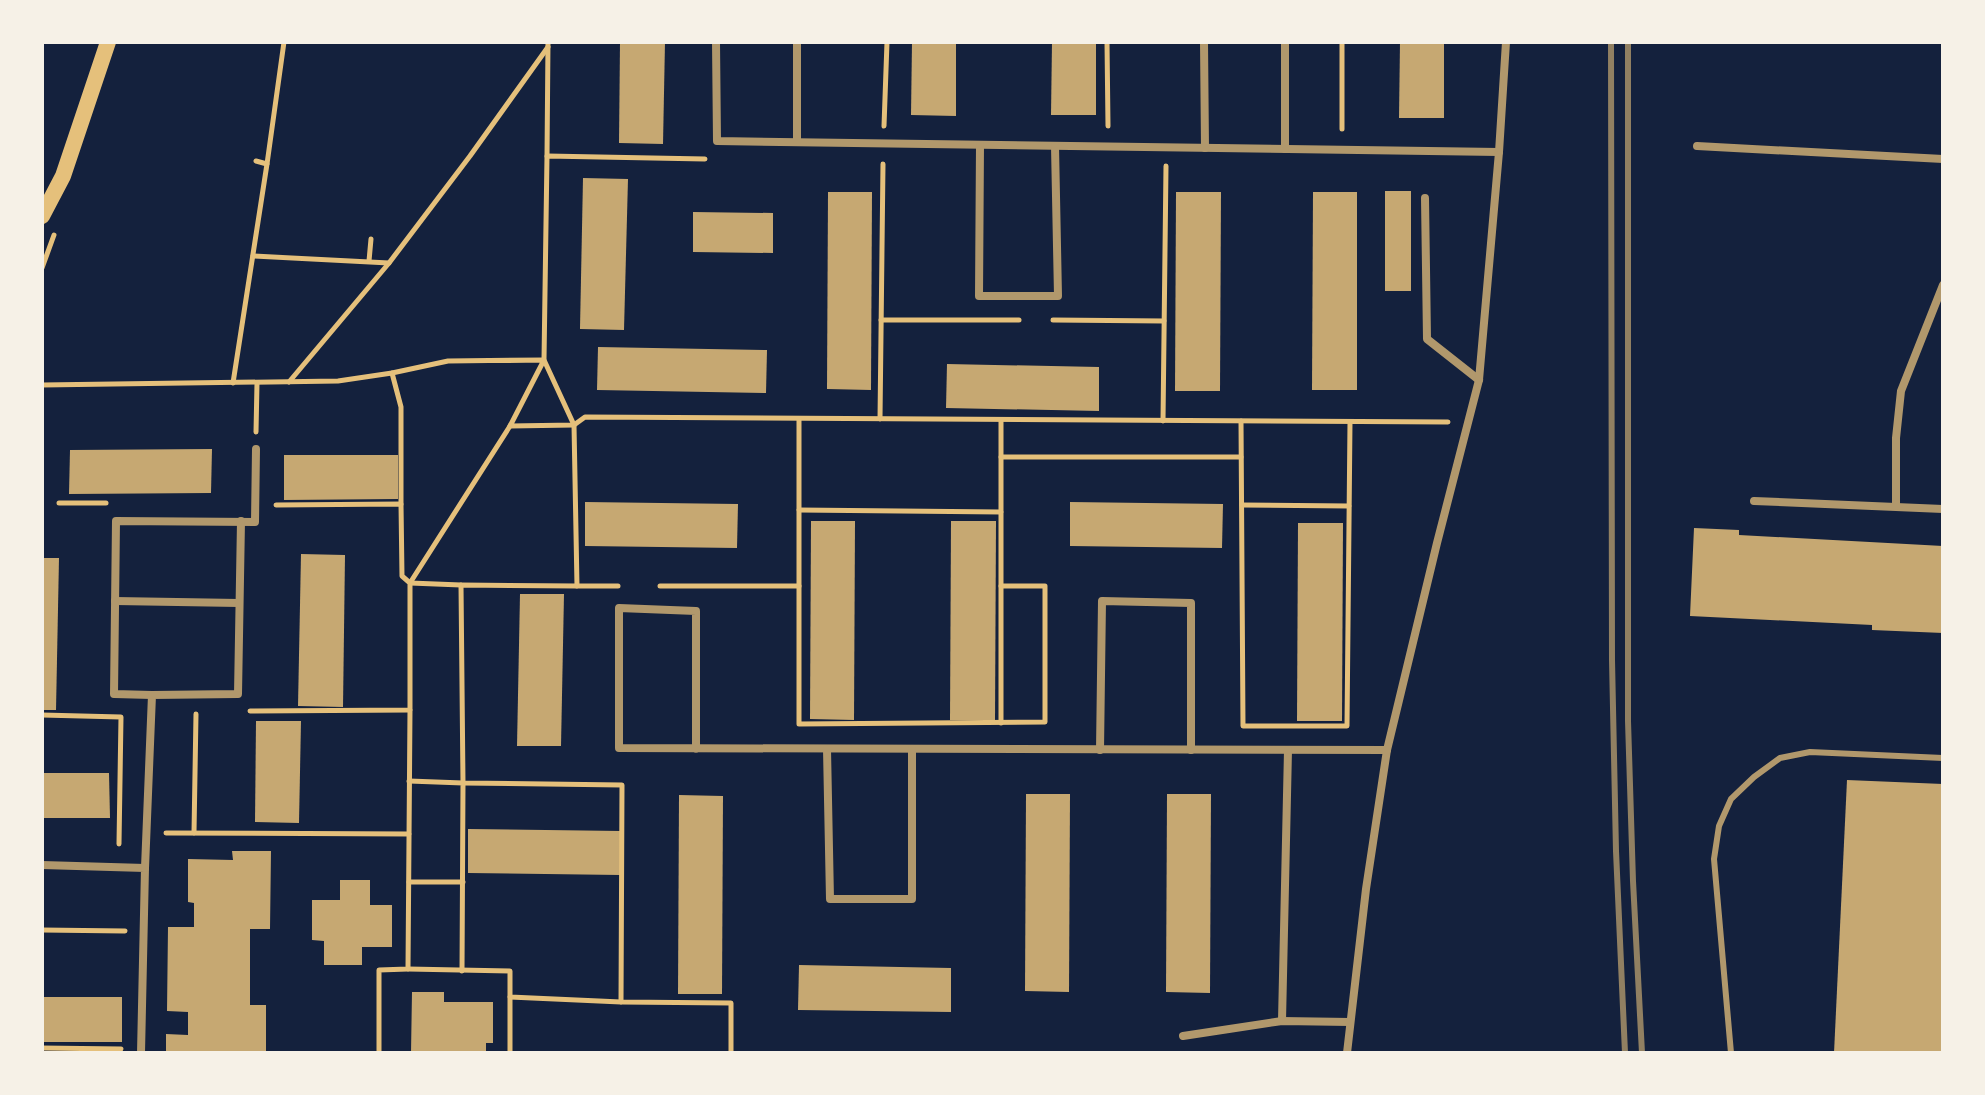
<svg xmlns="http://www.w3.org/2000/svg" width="1985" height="1095" font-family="'DejaVu Sans',sans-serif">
<rect width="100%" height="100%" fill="#14213d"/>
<!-- building -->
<g fill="#c6a872">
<path d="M 620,42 L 665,42 L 663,144 L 619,143 Z"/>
<path d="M 912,42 L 956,42 L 956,116 L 911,115 Z"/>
<path d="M 1052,42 L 1096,42 L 1096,115 L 1051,115 Z"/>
<path d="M 1400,42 L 1444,42 L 1444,118 L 1399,118 Z"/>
<path d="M 583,178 L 628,179 L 624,330 L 580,329 Z"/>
<rect x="1385" y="191" width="26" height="100"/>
<path d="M 828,192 L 872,192 L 871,390 L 827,389 Z"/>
<path d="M 1176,192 L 1221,192 L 1220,391 L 1175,391 Z"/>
<path d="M 1313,192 L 1357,192 L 1357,390 L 1312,390 Z"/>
<path d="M 693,212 L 773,213 L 773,253 L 693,252 Z"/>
<path d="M 598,347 L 767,350 L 766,393 L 597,390 Z"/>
<path d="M 947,364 L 1099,367 L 1099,411 L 946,408 Z"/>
<path d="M 212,449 L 211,493 L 69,494 L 70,450 Z"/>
<path d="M 284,455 L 398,455 L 398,499 L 284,500 Z"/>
<path d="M 585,502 L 738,504 L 737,548 L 585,546 Z"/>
<path d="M 1070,502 L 1223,504 L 1222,548 L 1070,546 Z"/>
<path d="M 811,521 L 855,521 L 854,720 L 810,719 Z"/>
<path d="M 951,521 L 996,521 L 995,720 L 950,720 Z"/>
<path d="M 1298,523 L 1343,523 L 1342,721 L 1297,721 Z"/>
<path d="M 1694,528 L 1739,530 L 1739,535 L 1943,546 L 1943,633 L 1872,630 L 1872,625 L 1690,616 Z"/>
<path d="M 301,554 L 345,555 L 343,707 L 298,706 Z"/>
<path d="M 42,558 L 59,558 L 56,710 L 42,710 Z"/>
<path d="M 520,594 L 564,594 L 561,746 L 517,746 Z"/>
<path d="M 256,721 L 301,721 L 299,823 L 255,822 Z"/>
<path d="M 42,773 L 109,773 L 110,818 L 42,818 Z"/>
<path d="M 1847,780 L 1943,784 L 1943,1053 L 1834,1053 Z"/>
<path d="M 1026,794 L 1070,794 L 1069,992 L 1025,991 Z"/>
<path d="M 1167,794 L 1211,794 L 1210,993 L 1166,992 Z"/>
<path d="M 679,795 L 723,796 L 722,994 L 678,994 Z"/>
<path d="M 468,829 L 621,831 L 620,875 L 468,873 Z"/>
<path d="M 232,851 L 271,851 L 270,929 L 250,929 L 250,1005 L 266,1005 L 266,1053 L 166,1053 L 166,1034 L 188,1035 L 188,1012 L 167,1011 L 168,927 L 194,927 L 194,903 L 188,902 L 188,859 L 233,860 Z"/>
<path d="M 340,880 L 370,880 L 370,905 L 392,905 L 392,947 L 362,947 L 362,965 L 324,965 L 324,941 L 312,940 L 312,900 L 340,900 Z"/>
<path d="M 799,965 L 951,968 L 951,1012 L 798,1010 Z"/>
<path d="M 412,992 L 444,992 L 444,1002 L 493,1002 L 493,1043 L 486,1043 L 486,1053 L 411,1053 Z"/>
<rect x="42" y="997" width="80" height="45"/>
</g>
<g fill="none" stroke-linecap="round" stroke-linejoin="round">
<!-- path -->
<g stroke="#e5c07b" stroke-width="5">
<path d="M 1107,42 L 1108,126"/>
<path d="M 884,126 L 887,42"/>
<path d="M 1342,129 L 1342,42"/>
<path d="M 547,156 L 548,42"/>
<path d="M 705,159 L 547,156 L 544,360 L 574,425 L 577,586 L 461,585 L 463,783 L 622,785 L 621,1002 L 731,1003 L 731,1053"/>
<path d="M 267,164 L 284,42"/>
<path d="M 253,256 L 389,263"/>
<path d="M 369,261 L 371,239"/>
<path d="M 42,268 L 54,235"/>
<path d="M 881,320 L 1019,320"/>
<path d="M 1053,320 L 1164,321"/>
<path d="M 392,373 L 401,407 L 401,504"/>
<path d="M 289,382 L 389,263 L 470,156 L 548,47"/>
<path d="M 233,383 L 267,164 L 256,161"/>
<path d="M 42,385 L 338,381 L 392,373 L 448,361 L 544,360 L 510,426 L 574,425 L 585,417 L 1448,422"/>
<path d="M 799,419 L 799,724 L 1045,722 L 1045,586 L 1001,586"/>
<path d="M 880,419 L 883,164"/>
<path d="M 1001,420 L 1001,723"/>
<path d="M 1163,421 L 1166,166"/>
<path d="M 1241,421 L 1243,726 L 1347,726 L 1350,422"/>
<path d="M 256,432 L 257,383"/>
<path d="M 1001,457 L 1241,457"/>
<path d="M 59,503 L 106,503"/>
<path d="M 1242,505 L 1349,506"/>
<path d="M 799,510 L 1001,512"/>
<path d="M 461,585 L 410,583 L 510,426"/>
<path d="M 577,586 L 618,586"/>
<path d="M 660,586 L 799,586"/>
<path d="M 250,711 L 410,710 L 410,583 L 402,576 L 401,504 L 276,505"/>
<path d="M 42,715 L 121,717 L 119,844"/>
<path d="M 409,781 L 463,783 L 462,971"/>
<path d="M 166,833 L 409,834"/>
<path d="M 194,833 L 196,714"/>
<path d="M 409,882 L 463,882"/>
<path d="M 42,930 L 125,931"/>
<path d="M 408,969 L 510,971 L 510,997 L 621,1002"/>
<path d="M 42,1048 L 121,1049"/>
<path d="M 379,1053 L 379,970 L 408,969 L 410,710"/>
<path d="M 510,1053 L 510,997"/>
</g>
<!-- service -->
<path stroke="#b1986c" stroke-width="6" d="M 1731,1053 L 1714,859 L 1719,826 L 1731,799 L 1754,777 L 1780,758 L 1810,752 L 1943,758"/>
<!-- minor -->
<g stroke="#b1986c" stroke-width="8">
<path d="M 716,42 L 717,141 L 1499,152"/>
<path d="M 797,42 L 797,142"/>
<path d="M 1204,42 L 1205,148"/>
<path d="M 980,145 L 979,296 L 1058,296 L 1055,146"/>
<path d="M 1697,146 L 1943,159"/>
<path d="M 1285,149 L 1285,42"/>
<path d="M 1425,198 L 1427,339 L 1479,380"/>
<path d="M 1754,501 L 1943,509"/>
<path d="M 1896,506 L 1896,438 L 1901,391 L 1943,285"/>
<path d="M 115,601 L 239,603"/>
<path d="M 152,695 L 114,694 L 116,521 L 255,522 L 256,449"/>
<path d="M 696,749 L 696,611 L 619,608 L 619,748 C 875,749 1131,750 1387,750"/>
<path d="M 827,749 L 830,899 L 912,899 L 912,749"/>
<path d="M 1100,750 L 1102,601 L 1191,603 L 1191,750"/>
<path d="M 42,865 L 145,868 L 141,1053"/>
<path d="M 145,868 L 152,695 L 238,694 L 241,521"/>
<path d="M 1282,1021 L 1288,750"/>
<path d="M 1183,1036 L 1282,1021 L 1350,1022"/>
<path d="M 1347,1053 L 1366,889 L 1387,750 L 1437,543 L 1479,380 L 1499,152 L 1506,42"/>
</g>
<!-- secondary -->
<path stroke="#e5c07b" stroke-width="16" d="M 42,216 L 63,176 L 108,42"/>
<!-- rail -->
<g stroke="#918062" stroke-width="6">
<path d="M 1611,42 L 1612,660 L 1616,851 L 1625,1053"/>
<path d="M 1628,42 L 1628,721 L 1633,881 L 1642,1053"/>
</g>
</g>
<!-- border -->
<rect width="1985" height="1095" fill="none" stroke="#f6f1e7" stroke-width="88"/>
</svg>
